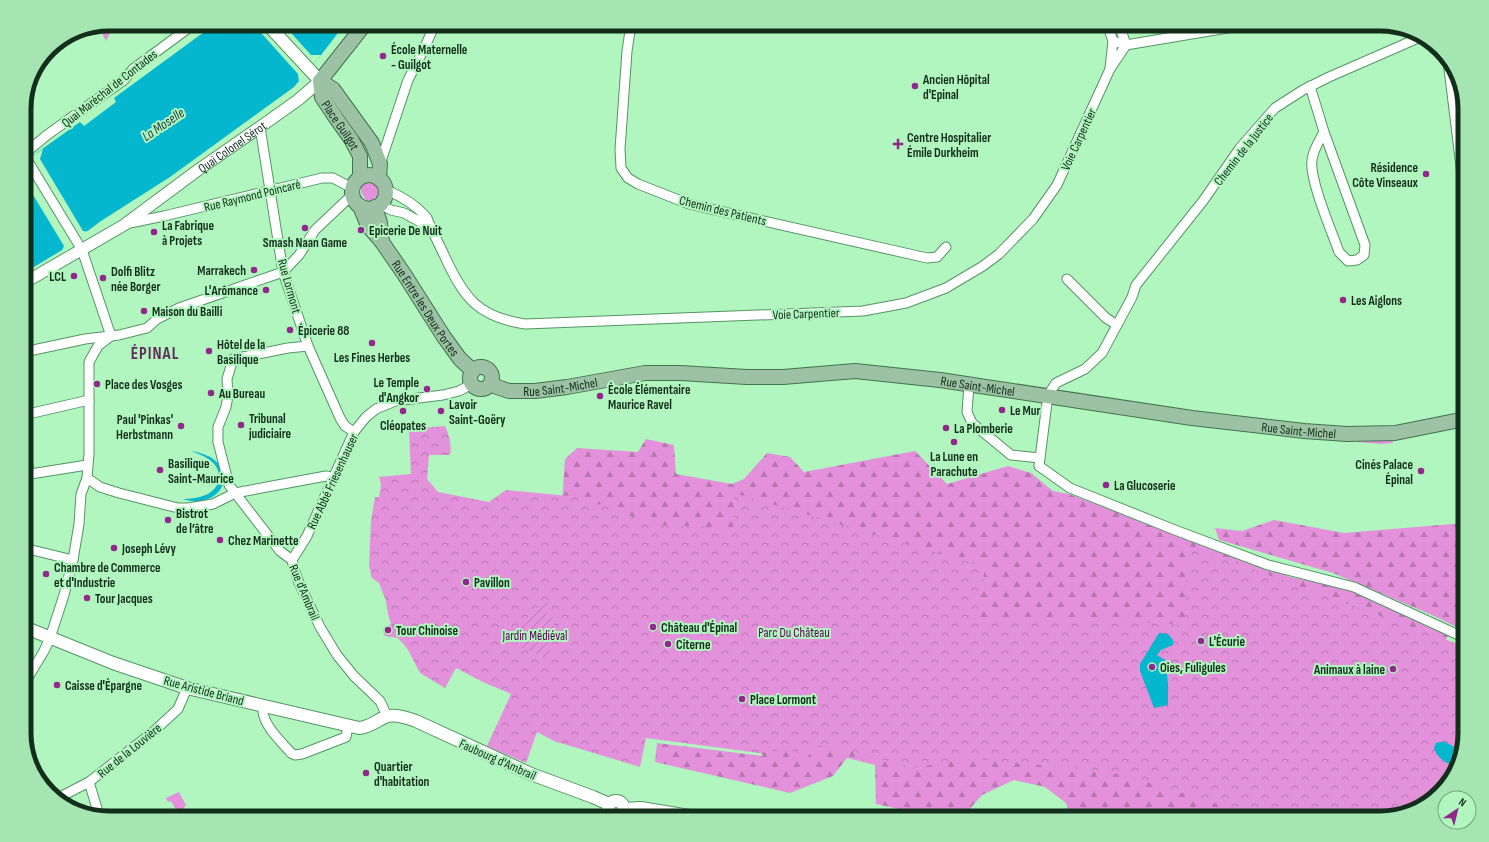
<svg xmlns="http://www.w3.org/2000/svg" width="1489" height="842" font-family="'Sofia Sans Condensed',sans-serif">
<defs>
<pattern id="forest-firs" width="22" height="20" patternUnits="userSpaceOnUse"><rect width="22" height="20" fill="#e391da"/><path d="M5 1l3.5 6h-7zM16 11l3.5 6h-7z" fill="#b777b0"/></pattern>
<pattern id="park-crowns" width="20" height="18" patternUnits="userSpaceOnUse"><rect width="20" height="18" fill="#e391da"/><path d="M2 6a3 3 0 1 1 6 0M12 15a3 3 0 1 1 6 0" fill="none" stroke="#b777b0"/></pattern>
<pattern id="garden-furrows" width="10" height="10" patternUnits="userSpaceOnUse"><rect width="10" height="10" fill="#e391da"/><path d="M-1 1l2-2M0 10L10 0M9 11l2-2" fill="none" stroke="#b777b0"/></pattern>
</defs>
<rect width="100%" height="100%" fill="#b1f5bf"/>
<!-- grass -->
<g fill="#e391da">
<path d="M 109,24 L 114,24 L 106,41 L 98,26 Z"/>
<path d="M 368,179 L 375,182 L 378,189 L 378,195 L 371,202 L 367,202 L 361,192 L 361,187 L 364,181 Z"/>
<path d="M 1392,437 L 1393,443 L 1382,444 L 1357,442 L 1357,438 Z"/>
<path d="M 179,792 L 186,805 L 181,812 L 175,808 L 171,801 L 168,802 L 166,798 Z"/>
</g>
<!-- forest -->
<g fill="url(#forest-firs)">
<path d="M 646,439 L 674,445 L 676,474 L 732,484 L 744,479 L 767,453 L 790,457 L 804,472 L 915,451 L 947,484 L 1008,466 L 1031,473 L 1053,491 L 1069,494 L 1290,577 L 1351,589 L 1448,635 L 1371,818 L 1070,818 L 1066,803 L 1045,787 L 1014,780 L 982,795 L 962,818 L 941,818 L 876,804 L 875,765 L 847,758 L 833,776 L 790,793 L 655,762 L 657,743 L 763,756 L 752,742 L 559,544 L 565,459 L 577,448 L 638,452 Z"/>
<path d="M 1274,520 L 1344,533 L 1465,523 L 1465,631 L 1432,615 L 1333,573 L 1219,540 L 1215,528 L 1242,531 Z"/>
</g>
<!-- park -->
<path fill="url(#park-crowns)" d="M 445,426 C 449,435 452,444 450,455 L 429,455 L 427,479 L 438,492 L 489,502 L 506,490 L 579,497 L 585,505 L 608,504 L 634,518 L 652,519 L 659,521 L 663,525 L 703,526 L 733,532 L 734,493 L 985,567 L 977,621 L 1061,618 L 1185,625 L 1189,546 L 1455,643 L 1465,640 L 1465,651 L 1462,652 L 1465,656 L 1465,733 L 1454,775 L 1423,806 L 1380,818 L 1262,818 L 1132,777 L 1101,771 L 966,758 L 905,770 L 905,765 L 828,746 L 811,747 L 808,758 L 788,749 L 759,753 L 646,738 L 640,767 L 554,741 L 537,732 L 526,763 L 487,746 L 511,694 L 483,682 L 456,668 L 445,688 L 420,673 L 407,648 L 398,638 L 385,636 L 383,631 L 384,627 L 391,624 L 388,614 L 386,601 L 379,583 L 372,578 L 369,566 L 371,521 L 375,497 L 379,497 L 381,485 L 379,477 L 411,474 L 409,429 Z"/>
<!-- garden -->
<path fill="url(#garden-furrows)" d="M 546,599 L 549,607 L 547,614 L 555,619 L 548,659 L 506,641 Z"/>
<!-- water -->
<g fill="#04b7ce">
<path d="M 215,24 L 345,24 L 321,55 L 294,87 L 170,177 L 101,221 L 62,250 L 24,273 L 24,162 L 80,122 L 84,126 L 116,102 L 114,98 Z"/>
<path d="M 191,451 C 247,460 223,513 183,499 C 198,499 218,495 219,477 C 219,470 216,465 211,461 C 205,456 197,453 191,451 Z"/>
<path d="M 1159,633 L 1168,634 L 1173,640 L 1173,645 L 1161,650 L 1157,655 L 1165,660 L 1168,683 L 1168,705 L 1154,708 L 1140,671 L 1140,664 Z"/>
<path d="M 1440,742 L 1445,742 L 1460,750 L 1456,767 C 1447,763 1437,759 1434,748 L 1436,743 Z"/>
</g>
<!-- pier -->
<g fill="#b1f5bf">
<path d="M 253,24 L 283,24 L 311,55 L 321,55 L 299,82 L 298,74 Z"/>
<path d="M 43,149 L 40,159 L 83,231 L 90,232 L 62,250 L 64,246 L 24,180 L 24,162 Z"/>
</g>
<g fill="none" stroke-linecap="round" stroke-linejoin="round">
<defs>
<g id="minor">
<path d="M 631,24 L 627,51 L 620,149 L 621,168 L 628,178 L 638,184 L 689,204 L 927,258 L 937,257 L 946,247"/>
<path d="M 1107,24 L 1113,41 L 1110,68"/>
<path d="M 1119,24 L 1126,45"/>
<path d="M 1423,36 L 1329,77 L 1303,90 L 1275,108 L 1240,148 L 1203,201 L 1136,285 L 1132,297 L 1102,353 L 1085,369 L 1056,383 L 1048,395 L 1039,466 L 1070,488 L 1175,530 L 1268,565 L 1354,587 L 1465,638"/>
<path d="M 1113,41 L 1126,45 L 1251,24"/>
<path d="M 1448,61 L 1465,199"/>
<path d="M 1310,86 L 1324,132 L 1365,245 L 1364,255 L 1357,260 L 1348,261 L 1339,252 C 1332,232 1309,179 1312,160 C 1313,150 1319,141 1324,132"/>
<path d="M 260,127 L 283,272 L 308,346 L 340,418 L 345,426 L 354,432"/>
<path d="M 24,152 L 29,150 L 47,135 L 124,80 L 133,69 L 194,24"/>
<path d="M 24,153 L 26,158 L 82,250 L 111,336 L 98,346 L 89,362 L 89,454 L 87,478 L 81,494 L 79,524 L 73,560 L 64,595 L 50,638 L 44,651 L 24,684"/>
<path d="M 380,164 L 408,80 L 424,49 L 435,24"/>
<path d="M 386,190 C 401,196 417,206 427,218 C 432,231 439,244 445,257 C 464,298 478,317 525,324 L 863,311 L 906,303 L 946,288 L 983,266 L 999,254 L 1033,219 L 1057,185 L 1110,69 L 1126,45"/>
<path d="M 380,204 L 391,210 L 404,213 L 431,228"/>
<path d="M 125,224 L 164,216 L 322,178 L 333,178 L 352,188"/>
<path d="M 1067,279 L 1106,318 L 1117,325"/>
<path d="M 24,352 L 85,339 L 119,335 L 147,328 L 157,319 L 179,308 L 283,272 L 299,255 L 315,230 L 352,195"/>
<path d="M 969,385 L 967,412 L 972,423 L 1011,455 L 1040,458"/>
<path d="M 24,415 L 89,400"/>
<path d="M 24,437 L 29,474"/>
<path d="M 24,475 L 87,465"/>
<path d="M 87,478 L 100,487 L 119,493 L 178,508 L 188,508 L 213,504 L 235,493 L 326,476 L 334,477"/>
<path d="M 24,548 L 73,560"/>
<path d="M 292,560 L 280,551 L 229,485 L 218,442 L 218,427 L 226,407 L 228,396 L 227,379 L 233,359 L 288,348 L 308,346"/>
<path d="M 292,560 L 307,536 L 354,432 L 366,417 L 376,409 L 395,401 L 443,395 L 459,391 L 472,384"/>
<path d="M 292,560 L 294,569 L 299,583 L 320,627 L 337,655 L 354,676 L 380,701 L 387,716"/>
<path d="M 263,705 C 260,723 280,740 291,753 L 295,755 L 302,754 L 346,737 L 348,726"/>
<path d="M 89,782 L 99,815"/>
<path d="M 58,798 L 89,782 L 153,732 L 178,709 L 187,688"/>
<path d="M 613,818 L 614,816"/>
</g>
<g id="tertiary">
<path id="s1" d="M 24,283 L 124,225 L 198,170 L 260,127 L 298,100 L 320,81"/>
</g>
<g id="secondary">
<path d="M 267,24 L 320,81"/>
<path d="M 24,627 L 113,663 L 187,688 L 359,728 C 370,727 376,721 385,717 C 394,713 408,718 416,721 L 531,774 L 593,797 L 609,804"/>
<circle cx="616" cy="809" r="8"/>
<path d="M 624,809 L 641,808 L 701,818"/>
</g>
<g id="primary">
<path d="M 320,81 L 333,89 L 372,143 L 380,164 L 379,179"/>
<path id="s2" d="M 320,81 L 322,97 L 336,118 L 351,139 L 360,156 L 360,177"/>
<path d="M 320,81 L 365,24"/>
<circle cx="369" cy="192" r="17"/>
<path id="s3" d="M 360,206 L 368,226 L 382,242 L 404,274 L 444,337 L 460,359 L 473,371"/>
<path d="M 375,207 L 380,223 L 382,242"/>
<circle cx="481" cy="378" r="11"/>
<path id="s4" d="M 491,382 L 497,387 L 509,391 L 535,391 L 567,387 L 645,373 L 680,373 L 747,377 L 783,377 L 855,371 L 940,380 L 1192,418 L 1304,431 L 1347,434 L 1395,433 L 1465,419"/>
</g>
</defs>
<!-- minor casing -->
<use href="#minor" stroke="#549564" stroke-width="11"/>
<!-- tertiary casing -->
<use href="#tertiary" stroke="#549564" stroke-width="13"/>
<!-- secondary casing -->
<use href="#secondary" stroke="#549564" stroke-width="14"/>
<!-- primary casing -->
<use href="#primary" stroke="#42734e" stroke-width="16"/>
<!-- minor -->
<use href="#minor" stroke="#fff" stroke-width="9"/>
<!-- tertiary -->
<use href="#tertiary" stroke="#fff" stroke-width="11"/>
<!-- secondary -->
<use href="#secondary" stroke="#fff" stroke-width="12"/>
<!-- primary -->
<use href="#primary" stroke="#9dc1a5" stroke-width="14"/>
</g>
<!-- markers -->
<g fill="#92288b" stroke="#b1f5bf" stroke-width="1.5">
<circle cx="383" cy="56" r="4"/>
<circle cx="915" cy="86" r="4"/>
<path d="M896 138h4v4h4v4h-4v4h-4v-4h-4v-4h4z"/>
<circle cx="1426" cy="174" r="4"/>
<circle cx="305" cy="228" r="4"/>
<circle cx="361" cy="230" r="4"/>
<circle cx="154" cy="232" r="4"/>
<circle cx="254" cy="270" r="4"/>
<circle cx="74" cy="276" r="4"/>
<circle cx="103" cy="278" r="4"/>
<circle cx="266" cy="290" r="4"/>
<circle cx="1343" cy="300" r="4"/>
<circle cx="144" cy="311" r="4"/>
<circle cx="290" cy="330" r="4"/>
<circle cx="372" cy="343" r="4"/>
<circle cx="209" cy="351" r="4"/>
<circle cx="97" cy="384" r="4"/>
<circle cx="427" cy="389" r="4"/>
<circle cx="211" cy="393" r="4"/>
<circle cx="600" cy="396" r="4"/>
<circle cx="1002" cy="410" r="4"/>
<circle cx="403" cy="411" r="4"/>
<circle cx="441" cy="411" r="4"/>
<circle cx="241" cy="425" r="4"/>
<circle cx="181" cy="426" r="4"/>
<circle cx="946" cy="428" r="4"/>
<circle cx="954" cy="442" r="4"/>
<circle cx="160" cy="470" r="4"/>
<circle cx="1421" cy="471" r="4"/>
<circle cx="1106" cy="485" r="4"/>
<circle cx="168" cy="520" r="4"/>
<circle cx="220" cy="540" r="4"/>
<circle cx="114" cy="548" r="4"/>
<circle cx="46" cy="574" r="4"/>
<circle cx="466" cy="582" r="4"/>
<circle cx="87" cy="598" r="4"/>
<circle cx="653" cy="627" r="4"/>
<circle cx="388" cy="630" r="4"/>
<circle cx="1201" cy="641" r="4"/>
<circle cx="668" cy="644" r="4"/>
<circle cx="1152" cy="667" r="4"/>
<circle cx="1393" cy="669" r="4"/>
<circle cx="57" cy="685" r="4"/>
<circle cx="742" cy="699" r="4"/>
<circle cx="366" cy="773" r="4"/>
</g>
<g text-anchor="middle" stroke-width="4" stroke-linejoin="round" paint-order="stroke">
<!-- poi labels -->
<g font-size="13" font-weight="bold" fill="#132f1b" stroke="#b1f5bf" text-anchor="start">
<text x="391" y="54">École Maternelle<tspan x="391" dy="15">- Guilgot</tspan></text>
<text x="923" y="84">Ancien Hôpital<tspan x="923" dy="15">d'Epinal</tspan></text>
<text x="907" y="142">Centre Hospitalier<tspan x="907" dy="15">Émile Durkheim</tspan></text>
<text x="1418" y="172" text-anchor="end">Résidence<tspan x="1418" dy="15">Côte Vinseaux</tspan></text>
<text x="162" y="230">La Fabrique<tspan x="162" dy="15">à Projets</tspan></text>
<text x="369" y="235">Epicerie De Nuit</text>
<text x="305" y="247" text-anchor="middle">Smash Naan Game</text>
<text x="246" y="275" text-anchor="end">Marrakech</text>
<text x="111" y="276">Dolfi Blitz<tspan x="111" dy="15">née Borger</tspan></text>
<text x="66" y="281" text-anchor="end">LCL</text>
<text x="258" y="295" text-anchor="end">L'Arômance</text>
<text x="1351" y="305">Les Aiglons</text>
<text x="152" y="316">Maison du Bailli</text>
<text x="298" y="335">Épicerie 88</text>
<text x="217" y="349">Hôtel de la<tspan x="217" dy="15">Basilique</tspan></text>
<text x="372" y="362" text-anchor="middle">Les Fines Herbes</text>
<text x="419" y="387" text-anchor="end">Le Temple<tspan x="419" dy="15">d'Angkor</tspan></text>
<text x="105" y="389">Place des Vosges</text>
<text x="608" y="394">École Élémentaire<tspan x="608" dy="15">Maurice Ravel</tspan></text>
<text x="219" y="398">Au Bureau</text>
<text x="449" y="409">Lavoir<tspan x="449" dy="15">Saint-Goëry</tspan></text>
<text x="1010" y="415">Le Mur</text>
<text x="249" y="423">Tribunal<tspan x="249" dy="15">judiciaire</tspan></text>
<text x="173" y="424" text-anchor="end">Paul 'Pinkas'<tspan x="173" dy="15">Herbstmann</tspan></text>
<text x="403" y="430" text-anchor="middle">Cléopates</text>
<text x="954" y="433">La Plomberie</text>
<text x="954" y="461" text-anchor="middle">La Lune en<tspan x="954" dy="15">Parachute</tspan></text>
<text x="168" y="468">Basilique<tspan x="168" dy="15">Saint-Maurice</tspan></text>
<text x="1413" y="469" text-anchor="end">Cinés Palace<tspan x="1413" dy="15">Épinal</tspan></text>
<text x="1114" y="490">La Glucoserie</text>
<text x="176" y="518">Bistrot<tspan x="176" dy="15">de l’âtre</tspan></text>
<text x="228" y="545">Chez Marinette</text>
<text x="122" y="553">Joseph Lévy</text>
<text x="54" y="572">Chambre de Commerce<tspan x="54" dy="15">et d'Industrie</tspan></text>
<text x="474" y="587">Pavillon</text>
<text x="95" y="603">Tour Jacques</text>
<text x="661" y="632">Château d'Épinal</text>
<text x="396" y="635">Tour Chinoise</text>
<text x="1209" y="646">L'Écurie</text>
<text x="676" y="649">Citerne</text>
<text x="1160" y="672">Oies, Fuligules</text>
<text x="1385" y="674" text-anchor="end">Animaux à laine</text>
<text x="65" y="690">Caisse d'Épargne</text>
<text x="750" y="704">Place Lormont</text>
<text x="374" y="771">Quartier<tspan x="374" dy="15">d'habitation</tspan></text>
</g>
<!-- street labels -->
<g font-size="13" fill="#132f1b" stroke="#b1f5bf">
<text transform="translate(109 88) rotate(-38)" y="5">Quai Maréchal de Contades</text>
<text dy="5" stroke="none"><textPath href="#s2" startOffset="50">Place Guilgot</textPath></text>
<text transform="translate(1078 139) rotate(-65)" y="5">Voie Carpentier</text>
<text dy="5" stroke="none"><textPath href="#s1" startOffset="249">Quai Colonel Sérot</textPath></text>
<text transform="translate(1243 149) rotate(-52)" y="5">Chemin de la Justice</text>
<text transform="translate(252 195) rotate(-14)" y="5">Rue Raymond Poincaré</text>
<text transform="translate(723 210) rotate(14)" y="5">Chemin des Patients</text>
<text transform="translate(290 286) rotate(74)" y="5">Rue Lormont</text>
<text dy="5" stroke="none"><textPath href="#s3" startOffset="122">Rue Entre les Deux Portes</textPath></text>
<text transform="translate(806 313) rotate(-2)" y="5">Voie Carpentier</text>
<text dy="5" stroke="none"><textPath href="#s4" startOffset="72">Rue Saint-Michel</textPath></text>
<text dy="5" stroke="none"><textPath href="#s4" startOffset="492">Rue Saint-Michel</textPath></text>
<text dy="5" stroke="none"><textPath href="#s4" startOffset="816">Rue Saint-Michel</textPath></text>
<text transform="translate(332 481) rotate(-65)" y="5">Rue Abbé Friesenhauser</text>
<text transform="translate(305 592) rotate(67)" y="5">Rue d'Ambrail</text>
<text transform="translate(204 690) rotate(15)" y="5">Rue Aristide Briand</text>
<text transform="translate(129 750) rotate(-39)" y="5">Rue de la Louvière</text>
<text transform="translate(498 759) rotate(24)" y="5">Faubourg d'Ambrail</text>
</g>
<!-- park labels -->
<g font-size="13" fill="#570053" stroke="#b1f5bf">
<text x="794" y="637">Parc Du Château</text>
<text x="535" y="640">Jardin Médiéval</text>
</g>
<!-- water labels -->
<g font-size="14" font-style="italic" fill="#1f3d43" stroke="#b1f5bf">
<text transform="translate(163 124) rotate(-34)" y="5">La Moselle</text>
</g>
<!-- district labels -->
<g font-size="17" font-weight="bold" letter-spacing="1" fill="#5f2b5a" stroke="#b1f5bf">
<text x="155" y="359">ÉPINAL</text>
</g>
</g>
<!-- crop -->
<path d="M0 0H1489V842H0ZM109 31H1380A78 78 0 0 1 1458 109V733A78 78 0 0 1 1380 811H109A78 78 0 0 1 31 733V109A78 78 0 0 1 109 31Z" fill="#a4e5b2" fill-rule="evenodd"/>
<path fill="none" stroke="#132f1b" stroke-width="5" d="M109 31H1380A78 78 0 0 1 1458 109V733A78 78 0 0 1 1380 811H109A78 78 0 0 1 31 733V109A78 78 0 0 1 109 31Z"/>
<!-- north arrow -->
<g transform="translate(1457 810) rotate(35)"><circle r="19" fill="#b1f5bf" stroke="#72a67d"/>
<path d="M0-3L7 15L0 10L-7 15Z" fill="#92288b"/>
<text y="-6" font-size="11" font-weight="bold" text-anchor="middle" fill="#132f1b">N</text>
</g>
</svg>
